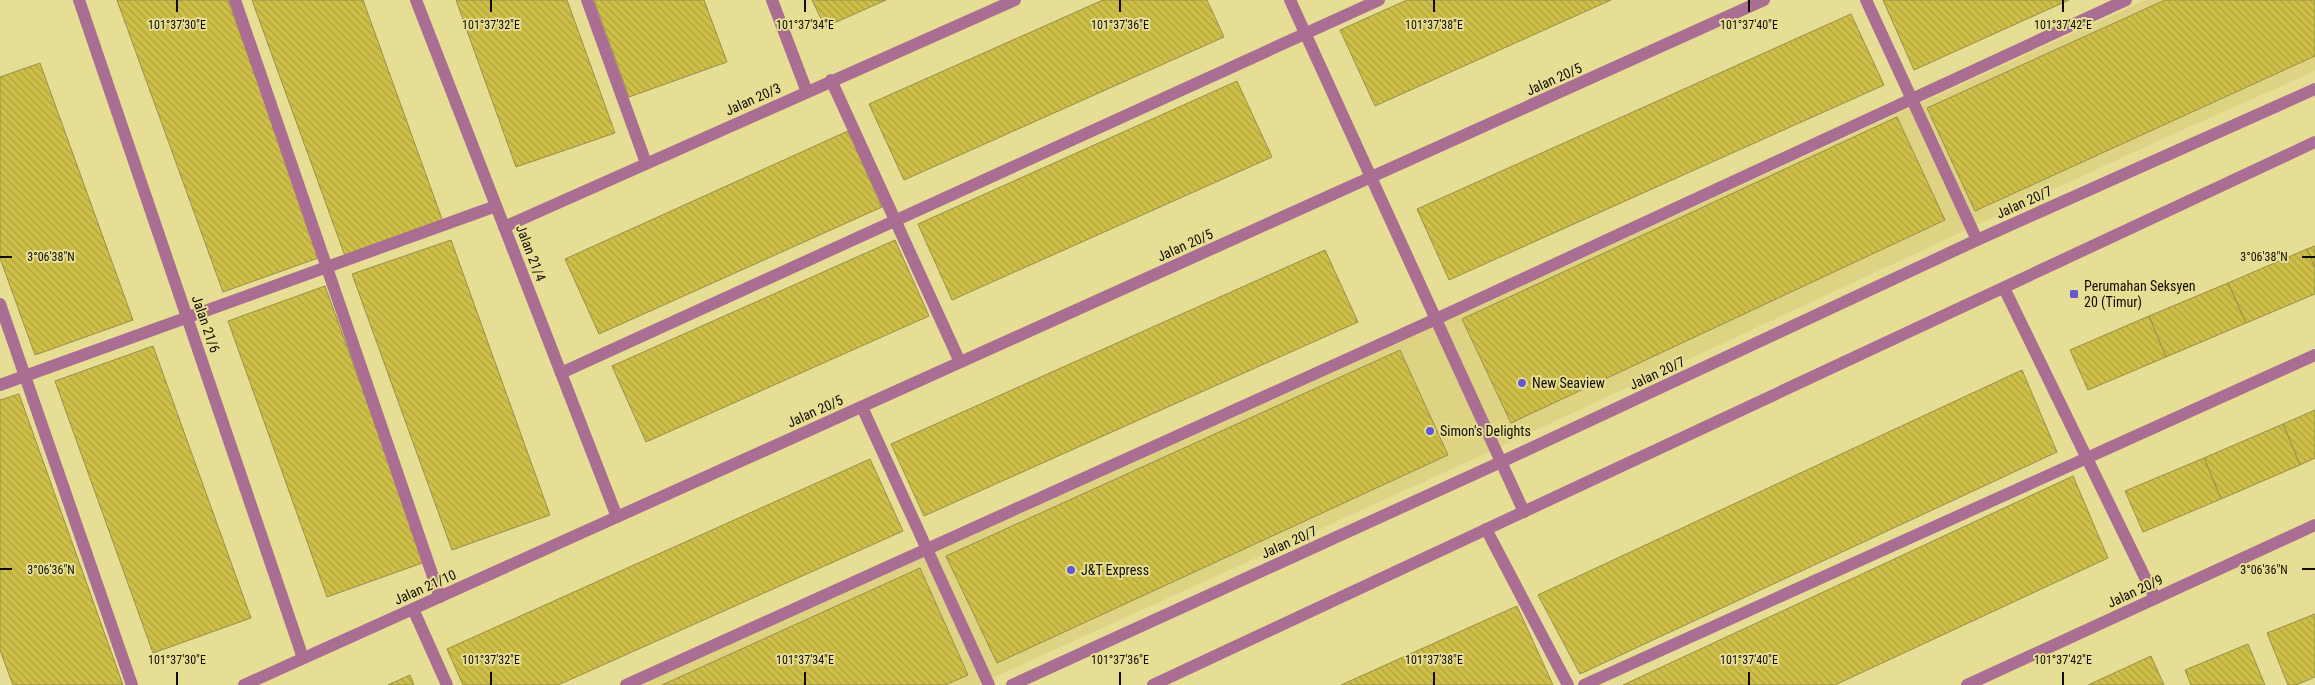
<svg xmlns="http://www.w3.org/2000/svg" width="2315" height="685" font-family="'Roboto Condensed',sans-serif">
<defs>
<pattern id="building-back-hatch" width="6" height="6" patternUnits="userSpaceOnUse" patternTransform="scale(1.25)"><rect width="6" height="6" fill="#cebf48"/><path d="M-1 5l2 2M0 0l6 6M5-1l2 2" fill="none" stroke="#b0a33d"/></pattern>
</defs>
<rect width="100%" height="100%" fill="#e6de95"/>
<!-- built -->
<path fill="#ddd383" d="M 2146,0 L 2315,0 L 2315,71 L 2160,140 L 1478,457 L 977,685 L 638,685 L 1415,335 Z"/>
<!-- building -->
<g fill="url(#building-back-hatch)" stroke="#98904a">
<path d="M 117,0 L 228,0 L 321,257 L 223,292 Z"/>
<path d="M 252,0 L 363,0 L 443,222 L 345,256 Z"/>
<path d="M 456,0 L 567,0 L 615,133 L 516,167 Z"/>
<path d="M 594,0 L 704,0 L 727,62 L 629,97 Z"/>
<path d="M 812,0 L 886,0 L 825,27 Z"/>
<path d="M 1103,0 L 1207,0 L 1224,37 L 904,180 L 869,104 Z"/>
<path d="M 1407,0 L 1611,0 L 1375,106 L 1340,30 Z"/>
<path d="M 1883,0 L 2069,0 L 1914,70 Z"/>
<path d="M 2165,0 L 2315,0 L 2315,56 L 1975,211 L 1927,108 Z"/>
<path d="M 1851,14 L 1884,85 L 1449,280 L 1417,209 Z"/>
<path d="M 40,63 L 133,320 L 35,355 L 0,258 L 0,77 Z"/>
<path d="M 1237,81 L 1272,157 L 952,300 L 918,224 Z"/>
<path d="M 1897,117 L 1945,220 L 1511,423 L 1462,319 Z"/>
<path d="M 848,131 L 882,207 L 599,334 L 565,259 Z"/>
<path d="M 451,240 L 550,515 L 452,550 L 352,274 Z"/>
<path d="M 895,240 L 929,316 L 646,442 L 612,366 Z"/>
<path d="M 2315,246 L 2315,268 L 2307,249 Z"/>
<path d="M 2307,249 L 2315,268 L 2315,294 L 2246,323 L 2228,283 Z"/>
<path d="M 1325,250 L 1358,322 L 924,516 L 891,444 Z"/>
<path d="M 2228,283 L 2246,323 L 2166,357 L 2149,316 Z"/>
<path d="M 325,286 L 425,562 L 327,597 L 228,321 Z"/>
<path d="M 2149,316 L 2166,357 L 2088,390 L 2070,350 Z"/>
<path d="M 153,346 L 251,618 L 153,653 L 55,381 Z"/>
<path d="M 1400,350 L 1448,455 L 997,663 L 946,556 Z"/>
<path d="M 2022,370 L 2057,452 L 1580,674 L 1538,595 Z"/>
<path d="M 19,394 L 123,685 L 13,685 L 0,650 L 0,400 Z"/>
<path d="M 2315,410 L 2315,458 L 2300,465 L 2283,424 Z"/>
<path d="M 2283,424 L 2300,465 L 2221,499 L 2204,458 Z"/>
<path d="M 2204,458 L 2221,499 L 2143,532 L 2125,491 Z"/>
<path d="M 870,459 L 903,531 L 558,685 L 463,685 L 447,649 Z"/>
<path d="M 2073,476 L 2108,558 L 1835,685 L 1623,685 Z"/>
<path d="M 920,568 L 968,675 L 945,685 L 662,685 Z"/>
<path d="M 1517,606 L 1553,685 L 1341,685 Z"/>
<path d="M 2315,614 L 2315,677 L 2296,685 L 2288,685 L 2267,633 Z"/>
<path d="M 2248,644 L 2265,685 L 2191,685 L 2185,670 Z"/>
<path d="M 2151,656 L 2164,685 L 2088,685 Z"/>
<path d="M 410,675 L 414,685 L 388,685 Z"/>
</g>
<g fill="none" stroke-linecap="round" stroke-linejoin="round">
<!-- service -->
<g stroke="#aa6e93" stroke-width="12">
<path d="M 235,0 L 440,597"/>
<path d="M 587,0 L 646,163"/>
<path d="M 1866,0 L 1977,240"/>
<path d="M 831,80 L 960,362"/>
<path d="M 2004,288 L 2155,598"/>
<path d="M 0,304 L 132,685"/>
<path d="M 561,373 L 1379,0"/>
<path d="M 0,385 L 496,206"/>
<path d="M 862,407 L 989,685"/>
<path d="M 1486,529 L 1568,685"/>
<path d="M 413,609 L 447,685"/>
<path d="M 626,685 L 1436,319 L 2126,0"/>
<path d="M 1584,685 L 2315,355"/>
</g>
<!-- minor -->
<g stroke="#aa6e93" stroke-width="12">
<path d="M 79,0 L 303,658"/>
<path d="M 416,0 L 617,517"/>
<path d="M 772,0 L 807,92"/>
<path d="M 1290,0 L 1524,512"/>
<path d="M 504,227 L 1015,0"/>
<path d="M 244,685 L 1764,0"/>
<path d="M 1012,685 L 1501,462 L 1977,240 L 2315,89"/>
<path d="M 1967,685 L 2315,525"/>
</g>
<!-- tertiary -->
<path stroke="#aa6e93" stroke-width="12" d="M 1153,685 L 2315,142"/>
</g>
<!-- ticks -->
<path fill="none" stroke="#100c00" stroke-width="2" d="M 177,0 L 177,12M 491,0 L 491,12M 805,0 L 805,12M 1120,0 L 1120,12M 1434,0 L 1434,12M 1749,0 L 1749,12M 2063,0 L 2063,12M 0,257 L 12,257M 2302,257 L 2315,257M 0,569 L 12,569M 2302,569 L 2315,569M 177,672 L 177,685M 491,672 L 491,685M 805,672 L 805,685M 1120,672 L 1120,685M 1434,672 L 1434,685M 1749,672 L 1749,685M 2063,672 L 2063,685"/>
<!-- markers -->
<g fill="#6358d1" stroke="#e6de95" stroke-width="2">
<rect x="2069" y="289" width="10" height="10" rx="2.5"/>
<circle cx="1522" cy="383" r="5"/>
<circle cx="1430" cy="431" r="5"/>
<circle cx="1071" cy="570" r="5"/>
</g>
<g text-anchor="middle" stroke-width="4" stroke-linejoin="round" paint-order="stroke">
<!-- street labels -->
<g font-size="14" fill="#100c00" stroke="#e6de95">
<text transform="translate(1554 79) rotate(-24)" y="5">Jalan 20/5</text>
<text transform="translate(753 99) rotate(-24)" y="5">Jalan 20/3</text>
<text transform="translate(2024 202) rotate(-24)" y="5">Jalan 20/7</text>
<text transform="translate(1185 245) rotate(-24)" y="5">Jalan 20/5</text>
<text transform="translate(531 253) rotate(69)" y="5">Jalan 21/4</text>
<text transform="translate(206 324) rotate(71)" y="5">Jalan 21/6</text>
<text transform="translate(1657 373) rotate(-25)" y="5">Jalan 20/7</text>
<text transform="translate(815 411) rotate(-24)" y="5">Jalan 20/5</text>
<text transform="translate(1289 542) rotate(-24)" y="5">Jalan 20/7</text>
<text transform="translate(425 587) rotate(-24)" y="5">Jalan 21/10</text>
<text transform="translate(2135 591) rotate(-25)" y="5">Jalan 20/9</text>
</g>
<!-- poi labels -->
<g font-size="14" fill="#100c00" stroke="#e6de95" text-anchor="start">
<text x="2084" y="291">Perumahan Seksyen<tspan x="2084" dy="16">20 (Timur)</tspan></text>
<text x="1532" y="388">New Seaview</text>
<text x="1440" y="436">Simon's Delights</text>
<text x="1081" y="575">J&amp;T Express</text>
</g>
</g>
<g font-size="12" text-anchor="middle" fill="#100c00" stroke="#e6de95" stroke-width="4" stroke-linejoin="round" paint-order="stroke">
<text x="177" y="29">101°37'30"E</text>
<text x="491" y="29">101°37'32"E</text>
<text x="805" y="29">101°37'34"E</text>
<text x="1120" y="29">101°37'36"E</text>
<text x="1434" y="29">101°37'38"E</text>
<text x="1749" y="29">101°37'40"E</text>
<text x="2063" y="29">101°37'42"E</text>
<text x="51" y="261">3°06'38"N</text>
<text x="2264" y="261">3°06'38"N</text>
<text x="51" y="574">3°06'36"N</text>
<text x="2264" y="574">3°06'36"N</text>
<text x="177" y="664">101°37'30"E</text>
<text x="491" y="664">101°37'32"E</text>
<text x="805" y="664">101°37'34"E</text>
<text x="1120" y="664">101°37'36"E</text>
<text x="1434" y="664">101°37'38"E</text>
<text x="1749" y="664">101°37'40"E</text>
<text x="2063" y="664">101°37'42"E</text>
</g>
</svg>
